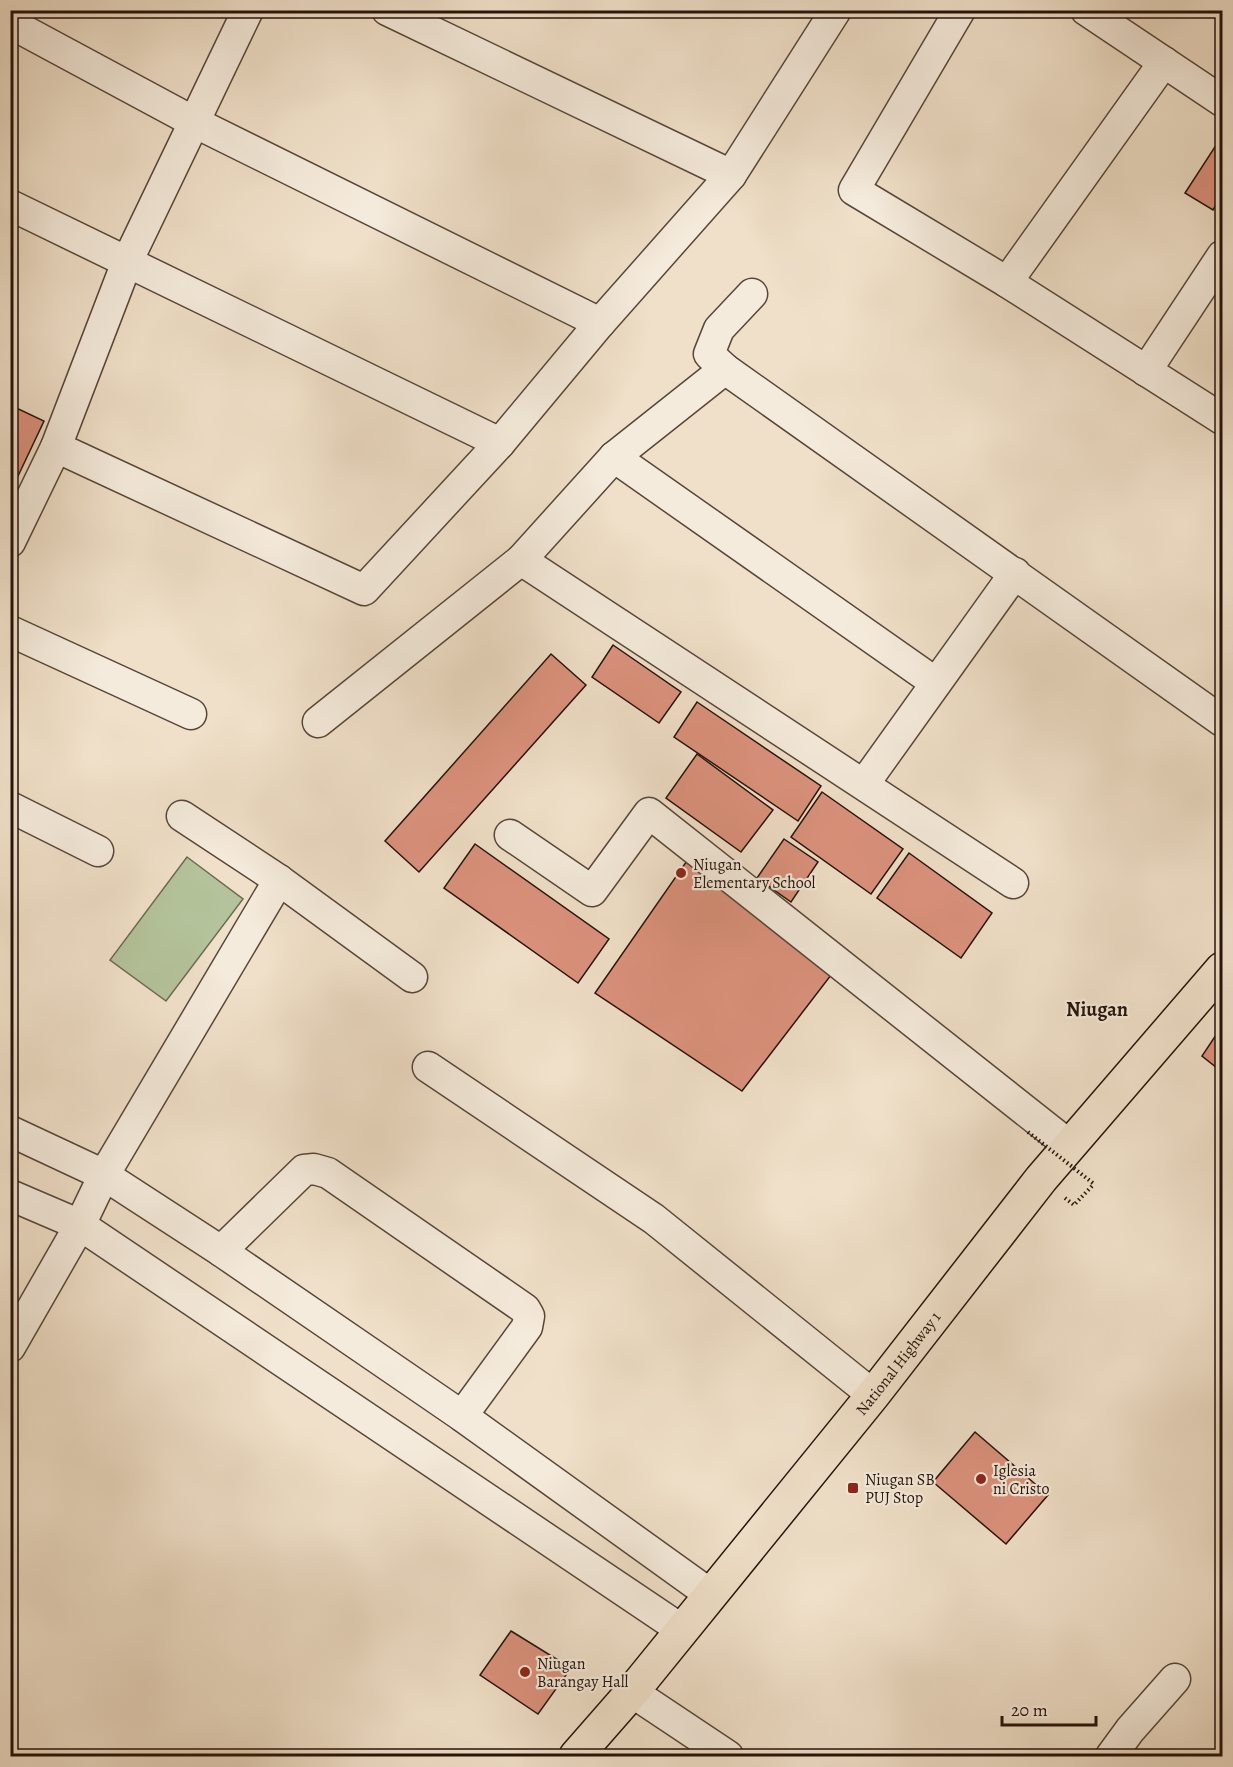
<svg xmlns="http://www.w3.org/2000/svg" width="1233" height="1767" font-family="Alegreya,serif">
<rect width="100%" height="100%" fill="#f0e0c9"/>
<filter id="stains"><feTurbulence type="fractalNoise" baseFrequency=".00333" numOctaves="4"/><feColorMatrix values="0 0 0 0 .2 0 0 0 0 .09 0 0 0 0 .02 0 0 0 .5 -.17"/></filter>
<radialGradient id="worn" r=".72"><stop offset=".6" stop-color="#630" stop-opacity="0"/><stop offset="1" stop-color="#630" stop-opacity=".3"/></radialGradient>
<!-- green -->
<path fill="#b4c39b" stroke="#6c6a53" stroke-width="1.5" d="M 187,857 L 243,899 L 166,1001 L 110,960 Z"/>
<!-- building -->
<g fill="#dc927d" stroke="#24120b" stroke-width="1.5">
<path d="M 1222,136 L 1222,195 L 1213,210 L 1185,193 Z"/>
<path d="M 10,405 L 44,421 L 10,493 Z"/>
<path d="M 613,645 L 681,692 L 659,723 L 592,677 Z"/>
<path d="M 551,654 L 586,685 L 419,872 L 385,841 Z"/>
<path d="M 697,702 L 821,786 L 798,821 L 674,737 Z"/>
<path d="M 697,754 L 773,810 L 741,852 L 666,798 Z"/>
<path d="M 822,792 L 903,849 L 871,894 L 791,837 Z"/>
<path d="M 784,839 L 818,862 L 791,902 L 757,878 Z"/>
<path d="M 475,844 L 609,939 L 578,983 L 444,888 Z"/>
<path d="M 909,853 L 992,913 L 961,958 L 877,898 Z"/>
<path d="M 691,855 L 838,966 L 742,1091 L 595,993 Z"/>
<path d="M 1222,1026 L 1222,1072 L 1202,1056 Z"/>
<path d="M 975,1432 L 1048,1495 L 1006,1544 L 933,1482 Z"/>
<path d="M 511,1631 L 571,1668 L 538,1714 L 480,1675 Z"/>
</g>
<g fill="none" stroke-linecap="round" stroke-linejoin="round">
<defs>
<g id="minor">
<path d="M 387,10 L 731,175"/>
<path d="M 960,10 L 854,190 L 1007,282 L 1222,419"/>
<path d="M 1086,10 L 1222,101"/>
<path d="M 10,23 L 194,122 L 600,323"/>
<path d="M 10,205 L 500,443"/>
<path d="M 1007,282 L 1164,62"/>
<path d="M 752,294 L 719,329 L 709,354 L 725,369 L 1222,721"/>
<path d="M 1146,371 L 1222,256"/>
<path d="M 56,447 L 364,590 L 500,443 L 600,323 L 731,175 L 836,10"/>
<path d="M 614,457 L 936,683"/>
<path d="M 10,542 L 56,447 L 127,262 L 248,10"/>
<path d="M 521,560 L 1013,883"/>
<path d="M 10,631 L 191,714"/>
<path d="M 318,722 L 521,560 L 614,457 L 725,369"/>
<path d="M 864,784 L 1015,573"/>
<path d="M 10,807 L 98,851"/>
<path d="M 182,816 L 279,880 L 412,977"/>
<path d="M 510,835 L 592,891 L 649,813 L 1070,1146"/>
<path d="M 428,1067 L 654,1219 L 873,1395"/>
<path d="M 10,1131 L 104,1175 L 221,1251 L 462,1416 L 711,1595"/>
<path d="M 10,1195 L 80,1225 L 682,1630"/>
<path d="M 221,1251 L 304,1170 L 314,1169 L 328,1173 L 525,1309 L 529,1316 L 527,1327 L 462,1416"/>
<path d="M 10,1347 L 80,1225 L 104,1175 L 279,880"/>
<path d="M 632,1692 L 728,1756"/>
<path d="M 1111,1756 L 1130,1730 L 1175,1679"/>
</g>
<g id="highway">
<path id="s1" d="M 576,1756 L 632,1692 L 873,1395 L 1041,1179 L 1222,969"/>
</g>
</defs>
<!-- minor casing -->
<use href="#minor" stroke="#57463a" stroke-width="33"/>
<!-- highway casing -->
<use href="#highway" stroke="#24120b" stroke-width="36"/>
<!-- path -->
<path stroke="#24120b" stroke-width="4" stroke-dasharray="1.5 3" stroke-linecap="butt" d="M 1065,1198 L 1074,1205 L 1094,1184"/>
<!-- minor -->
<use href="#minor" stroke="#f5ebdc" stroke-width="30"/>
<!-- highway -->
<use href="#highway" stroke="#f0e0c9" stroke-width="33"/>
<!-- path-bridge -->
<path stroke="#24120b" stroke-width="4" stroke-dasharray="1.5 3" stroke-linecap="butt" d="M 1028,1132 L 1094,1184"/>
</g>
<!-- markers -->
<g fill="#8f2418" stroke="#f5ebdc" stroke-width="2">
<circle cx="681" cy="873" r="6"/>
<circle cx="981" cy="1479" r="6"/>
<rect x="847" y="1482" width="12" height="12" rx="3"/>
<circle cx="525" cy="1672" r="6"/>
</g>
<g text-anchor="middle" stroke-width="4.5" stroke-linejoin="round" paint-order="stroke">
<!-- poi labels -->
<g font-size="16" fill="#24120b" stroke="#f5ebdc" text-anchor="start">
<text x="693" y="870">Niugan<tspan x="693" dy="18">Elementary School</tspan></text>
<text x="993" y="1476">Iglesia<tspan x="993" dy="18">ni Cristo</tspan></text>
<text x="865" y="1485">Niugan SB<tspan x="865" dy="18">PUJ Stop</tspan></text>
<text x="537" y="1669">Niugan<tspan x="537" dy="18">Barangay Hall</tspan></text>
</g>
<!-- street labels -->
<g font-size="16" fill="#24120b" stroke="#f5ebdc">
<text dy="6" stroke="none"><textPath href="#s1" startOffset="508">National Highway 1</textPath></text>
</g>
<!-- quarter labels -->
<g font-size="20" font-weight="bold" fill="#24120b" stroke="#f5ebdc">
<text x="1097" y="1016">Niugan</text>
</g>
</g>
<!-- margin -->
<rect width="1233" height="1767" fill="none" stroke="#f0e0c9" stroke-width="36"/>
<rect x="12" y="12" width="1209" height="1743" fill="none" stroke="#24120b" stroke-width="3"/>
<rect x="18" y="18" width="1197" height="1731" fill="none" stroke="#24120b" stroke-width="1.5"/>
<!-- scale -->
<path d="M1002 1716v9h94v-9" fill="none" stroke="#24120b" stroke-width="3"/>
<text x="1011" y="1716" font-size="18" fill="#24120b" stroke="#f5ebdc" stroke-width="4.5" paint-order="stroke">20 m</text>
<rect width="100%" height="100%" filter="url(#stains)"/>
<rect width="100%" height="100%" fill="url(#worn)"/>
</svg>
